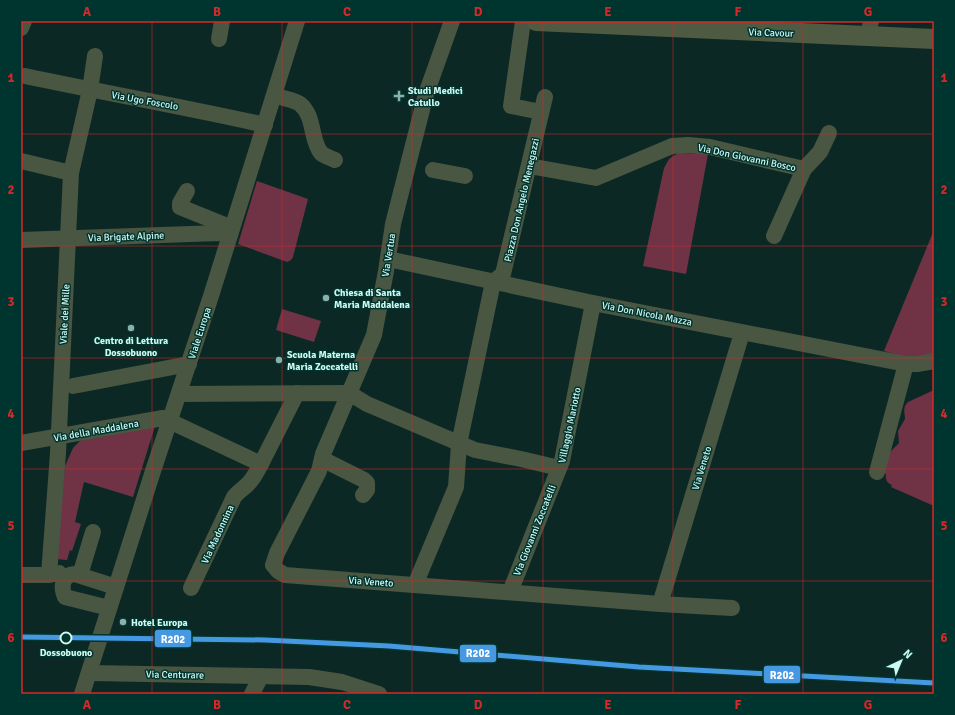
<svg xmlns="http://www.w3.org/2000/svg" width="955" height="715" font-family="Signika,sans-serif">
<rect width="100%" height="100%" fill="#0c2825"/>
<!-- green -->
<g fill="#6f3345">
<path d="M 678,153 L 708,154 L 686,274 L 643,266 L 664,168 L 669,159 Z"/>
<path d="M 257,181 L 308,199 L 293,257 L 291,260 L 287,262 L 238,244 Z"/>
<path d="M 934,230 L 934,355 L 908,358 L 884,351 Z"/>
<path d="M 282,309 L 321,321 L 314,342 L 276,330 Z"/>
<path d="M 934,390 L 934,506 L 891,487 L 892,485 C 887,483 885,479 886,474 L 883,473 L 886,456 L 899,443 L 898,431 L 905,419 C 905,412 902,408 908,402 Z"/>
<path d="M 155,426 L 133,497 L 84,482 L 75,522 L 81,524 L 72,551 L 70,550 L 67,560 L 56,559 L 65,466 L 73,448 L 81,440 Z"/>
</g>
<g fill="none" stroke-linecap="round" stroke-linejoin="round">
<!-- minor -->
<g stroke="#495642" stroke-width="16">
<path d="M 452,21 L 426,94 L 393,224 L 386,271 L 374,335 L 323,454 L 319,471 L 277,553 L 273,565 L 278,571 L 285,575 L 660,604 L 732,608"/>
<path d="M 523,21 L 511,106 L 541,112"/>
<path d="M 21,28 L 24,21"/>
<path d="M 868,36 L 871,21"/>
<path d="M 219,39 L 222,21"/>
<path d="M 25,76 C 105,93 185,107 265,125"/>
<path d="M 280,97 C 286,99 295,100 300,104 C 315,116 310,139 321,153 C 324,156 331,158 335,160"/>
<path d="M 21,161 L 71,173"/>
<path d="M 529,166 L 596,178 L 672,146 L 688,145 L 710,147 L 804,169 L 774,236"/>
<path d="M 804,169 L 820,152 L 829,133"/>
<path d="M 433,170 L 465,176"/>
<path d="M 187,191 L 180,203 L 180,207 L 232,228"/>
<path d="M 21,240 L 219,233 L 230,235"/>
<path d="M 388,259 L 593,303 L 906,364 L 917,364 L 934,361"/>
<path d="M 493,282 L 503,274 L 545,97"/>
<path d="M 73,386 L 189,364"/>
<path d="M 179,394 L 349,393 L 367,404 L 475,450 L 521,459 L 559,468"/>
<path d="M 21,443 L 163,418 L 261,464 L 297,393"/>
<path d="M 322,459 L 364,480 L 367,483 L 367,490 L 363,495"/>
<path d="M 877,472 L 906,364"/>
<path d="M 21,575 L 49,575 L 59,573"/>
<path d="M 49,575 L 58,453 L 71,173 L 90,90 L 95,56"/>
<path d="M 80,575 L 93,532"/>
<path d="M 415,585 L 456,487 L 459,444 L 493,282"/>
<path d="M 191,588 L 234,497 C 238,492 243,489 248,484 C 254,478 257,471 261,464"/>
<path d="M 510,592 L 562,461 L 593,303"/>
<path d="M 660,604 L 742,333"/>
<path d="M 109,608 L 65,597 C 61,588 61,575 75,574 L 116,587"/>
<path d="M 89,673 L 309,677 L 342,682 L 379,694"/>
<path d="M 82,694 L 154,468 L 211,296 L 297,21"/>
<path d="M 252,694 L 261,676"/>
</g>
<!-- major -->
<path stroke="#4e5a42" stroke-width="20" d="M 536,21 L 934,39"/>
<defs>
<path id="rail-1" d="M 21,637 L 265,640 L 389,646 L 639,667 L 934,683"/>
</defs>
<!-- rail-1 casing -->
<use href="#rail-1" stroke="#00342f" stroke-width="8"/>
<!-- rail-1 -->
<use href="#rail-1" stroke="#4699e1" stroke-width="5"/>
</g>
<!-- grid -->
<path fill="none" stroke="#d62828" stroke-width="1" stroke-opacity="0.55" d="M 152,21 L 152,694M 282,21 L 282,694M 412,21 L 412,694M 543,21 L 543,694M 673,21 L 673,694M 803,21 L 803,694M 21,134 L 934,134M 21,246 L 934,246M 21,358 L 934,358M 21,469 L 934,469M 21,581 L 934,581"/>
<!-- markers -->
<g fill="#8bb0aa" stroke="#00342f" stroke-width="1.5">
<path d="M397 90h4v4h4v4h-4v4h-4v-4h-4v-4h4z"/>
<circle cx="326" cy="298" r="4"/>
<circle cx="131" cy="328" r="4"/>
<circle cx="279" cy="360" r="4"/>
<circle cx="123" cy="622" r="4"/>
</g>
<circle fill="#00342f" stroke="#d0f9f2" stroke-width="2" cx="66" cy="638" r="5.5"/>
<g text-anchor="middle" stroke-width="3" stroke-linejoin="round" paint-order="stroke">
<!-- street labels -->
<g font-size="10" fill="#d0f9f2" stroke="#00342f">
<text transform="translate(771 32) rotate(2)" y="4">Via Cavour</text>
<text transform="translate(145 100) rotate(10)" y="4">Via Ugo Foscolo</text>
<text transform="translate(747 157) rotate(12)" y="4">Via Don Giovanni Bosco</text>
<text transform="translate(521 200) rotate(-77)" y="4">Piazza Don Angelo Menegazzi</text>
<text transform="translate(126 236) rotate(-2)" y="4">Via Brigate Alpine</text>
<text transform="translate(388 255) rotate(-81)" y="4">Via Vertua</text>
<text transform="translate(647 313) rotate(11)" y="4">Via Don Nicola Mazza</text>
<text transform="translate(64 314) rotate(-87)" y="4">Viale dei Mille</text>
<text transform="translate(199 333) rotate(-72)" y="4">Viale Europa</text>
<text transform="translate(569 425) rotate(-78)" y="4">Villaggio Mariotto</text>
<text transform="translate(96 430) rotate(-10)" y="4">Via della Maddalena</text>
<text transform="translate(701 468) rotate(-73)" y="4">Via Veneto</text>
<text transform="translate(534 530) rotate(-68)" y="4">Via Giovanni Zoccatelli</text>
<text transform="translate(217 534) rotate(-65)" y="4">Via Madonnina</text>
<text transform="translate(371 581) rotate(4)" y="4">Via Veneto</text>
<text transform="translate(175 674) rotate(1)" y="4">Via Centurare</text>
</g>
<!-- poi labels -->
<g font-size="10" font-weight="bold" fill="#d0f9f2" stroke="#00342f" text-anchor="start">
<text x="408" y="94">Studi Medici<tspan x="408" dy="12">Catullo</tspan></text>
<text x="334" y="296">Chiesa di Santa<tspan x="334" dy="12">Maria Maddalena</tspan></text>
<text x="131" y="344" text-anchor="middle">Centro di Lettura<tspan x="131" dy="12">Dossobuono</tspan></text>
<text x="287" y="358">Scuola Materna<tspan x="287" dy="12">Maria Zoccatelli</tspan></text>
<text x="131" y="626">Hotel Europa</text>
</g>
<!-- stop labels -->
<g font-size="10" font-weight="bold" fill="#d0f9f2" stroke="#00342f">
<text x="66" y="656">Dossobuono</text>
</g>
</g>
<g stroke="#00342f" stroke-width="1.5">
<rect x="154" y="629" width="38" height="19" rx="4" fill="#4699e1"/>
<rect x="459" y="644" width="38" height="19" rx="4" fill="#4699e1"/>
<rect x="763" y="665" width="38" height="19" rx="4" fill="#4699e1"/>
</g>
<g font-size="11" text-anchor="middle" font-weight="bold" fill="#fff">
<text x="173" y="643">R202</text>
<text x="478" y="657">R202</text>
<text x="782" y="679">R202</text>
</g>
<!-- border -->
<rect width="955" height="715" fill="none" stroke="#00342f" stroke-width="44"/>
<!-- north arrow -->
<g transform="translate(901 661) rotate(44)" stroke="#00342f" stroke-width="3" paint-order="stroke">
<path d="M0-3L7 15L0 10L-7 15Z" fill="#d0f9f2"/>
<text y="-6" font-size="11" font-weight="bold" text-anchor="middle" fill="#d0f9f2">N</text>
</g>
<rect x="22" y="22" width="911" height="671" fill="none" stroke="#d62828" stroke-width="1.5"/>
<g font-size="13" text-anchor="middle" font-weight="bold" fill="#d62828">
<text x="87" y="16">A</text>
<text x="217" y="16">B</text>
<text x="347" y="16">C</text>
<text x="478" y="16">D</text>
<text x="608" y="16">E</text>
<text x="738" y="16">F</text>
<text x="868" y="16">G</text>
<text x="11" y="82">1</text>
<text x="944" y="82">1</text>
<text x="11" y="194">2</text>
<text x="944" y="194">2</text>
<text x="11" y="306">3</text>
<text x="944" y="306">3</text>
<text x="11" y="418">4</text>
<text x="944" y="418">4</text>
<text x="11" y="530">5</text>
<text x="944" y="530">5</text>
<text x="11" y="642">6</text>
<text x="944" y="642">6</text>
<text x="87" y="709">A</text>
<text x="217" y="709">B</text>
<text x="347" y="709">C</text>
<text x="478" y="709">D</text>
<text x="608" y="709">E</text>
<text x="738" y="709">F</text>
<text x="868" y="709">G</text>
</g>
</svg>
